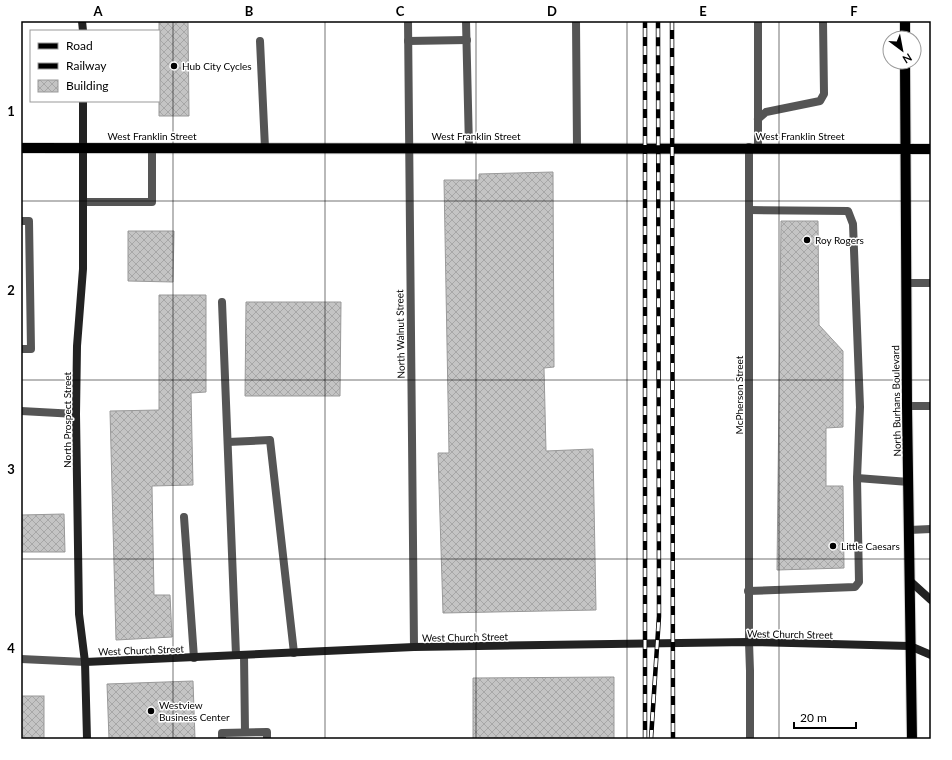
<svg xmlns="http://www.w3.org/2000/svg" width="952" height="760" font-family="Lato,sans-serif">
<defs>
<pattern id="building-cross-hatch" width="8" height="8" patternUnits="userSpaceOnUse"><rect width="8" height="8" fill="#c4c4c4"/><path d="M0 0l8 8M0 8l8-8" fill="none" stroke="#a7a7a7"/></pattern>
</defs>
<rect width="100%" height="100%" fill="#fff"/>
<!-- building -->
<g fill="url(#building-cross-hatch)" stroke="#999">
<path d="M 159,21 L 188,21 L 189,116 L 159,116 Z"/>
<path d="M 553,172 L 554,367 L 544,368 L 546,451 L 593,449 L 596,610 L 443,613 L 438,453 L 449,453 L 444,180 L 479,180 L 479,174 Z"/>
<path d="M 781,221 L 818,221 L 819,325 L 843,351 L 843,427 L 826,428 L 826,486 L 843,486 L 844,568 L 777,570 Z"/>
<path d="M 128,231 L 174,231 L 173,282 L 128,281 Z"/>
<path d="M 159,295 L 206,295 L 206,392 L 191,393 L 193,485 L 152,486 L 154,595 L 170,595 L 172,637 L 116,640 L 110,411 L 159,410 Z"/>
<path d="M 246,302 L 341,302 L 340,396 L 245,396 Z"/>
<path d="M 64,514 L 65,552 L 21,552 L 21,515 Z"/>
<path d="M 614,677 L 614,739 L 473,739 L 473,678 Z"/>
<path d="M 193,681 L 195,739 L 109,739 L 107,684 Z"/>
<rect x="21" y="696" width="23" height="43"/>
</g>
<g fill="none" stroke-linecap="round" stroke-linejoin="round">
<defs>
<g id="primary">
<path d="M 905,38 L 905,21"/>
<path d="M 905,62 L 907,406 L 912,739"/>
<path d="M 21,148 L 931,149"/>
</g>
</defs>
<!-- primary casing -->
<use href="#primary" stroke="#dbdbdb" stroke-width="12"/>
<!-- lane -->
<g stroke="#555" stroke-width="8">
<path d="M 466,21 L 469,148"/>
<path d="M 576,21 L 577,148"/>
<path d="M 260,41 L 265,148"/>
<path d="M 408,41 L 467,40"/>
<path d="M 758,119 L 766,112 L 820,101 L 824,94 L 823,21"/>
<path d="M 758,147 L 758,21"/>
<path d="M 84,202 L 152,202 L 152,148"/>
<path d="M 21,221 L 29,221 L 31,349 L 21,349"/>
<path d="M 906,283 L 931,283"/>
<path d="M 222,302 L 236,655"/>
<path d="M 21,411 L 76,414"/>
<path d="M 228,442 L 270,440 L 294,653"/>
<path d="M 857,478 L 909,482"/>
<path d="M 184,517 L 194,658"/>
<path d="M 909,530 L 931,529"/>
<path d="M 748,591 L 855,587 L 859,582 L 857,478 L 860,407 L 853,224 L 848,211 L 749,210"/>
<path d="M 749,642 L 750,671 L 750,739"/>
<path d="M 244,655 L 245,732"/>
<path d="M 222,739 L 222,733 L 267,732 L 267,739"/>
</g>
<!-- street -->
<g stroke="#555" stroke-width="8">
<path d="M 408,21 L 414,647"/>
<path d="M 907,406 L 931,406"/>
<path d="M 749,642 L 749,147"/>
<path d="M 21,659 L 85,662"/>
</g>
<!-- secondary -->
<g stroke="#222" stroke-width="8">
<path d="M 82,21 L 83,31"/>
<path d="M 83,101 L 83,269 L 77,346 L 76,414 L 79,614 L 85,662 L 87,739"/>
<path d="M 910,581 L 931,600"/>
<path d="M 85,662 L 414,647 L 749,642 L 910,646 L 931,655"/>
</g>
<!-- primary -->
<use href="#primary" stroke="#000" stroke-width="10"/>
<defs>
<g id="rail">
<path d="M 672,21 L 673,739"/>
<path d="M 645,739 L 645,21"/>
<path d="M 651,739 L 659,616 L 658,21"/>
</g>
</defs>
<!-- rail casing -->
<use href="#rail" stroke="#000" stroke-width="4.5"/>
<!-- rail -->
<use href="#rail" stroke="#fff" stroke-width="3" stroke-dasharray="9" stroke-linecap="butt"/>
</g>
<!-- grid -->
<path fill="none" stroke="#000" stroke-width="1" stroke-opacity="0.55" d="M 173,21 L 173,739M 325,21 L 325,739M 476,21 L 476,739M 627,21 L 627,739M 779,21 L 779,739M 21,201 L 931,201M 21,380 L 931,380M 21,559 L 931,559"/>
<!-- markers -->
<g fill="#000" stroke="#fff" stroke-width="1.5">
<circle cx="174" cy="66" r="4"/>
<circle cx="807" cy="240" r="4"/>
<circle cx="833" cy="546" r="4"/>
<circle cx="151" cy="711" r="4"/>
</g>
<g text-anchor="middle" stroke-width="3" stroke-linejoin="round" paint-order="stroke">
<!-- poi labels -->
<g font-size="10" fill="#000" stroke="#fff" text-anchor="start">
<text x="182" y="70">Hub City Cycles</text>
<text x="815" y="244">Roy Rogers</text>
<text x="841" y="550">Little Caesars</text>
<text x="159" y="709">Westview<tspan x="159" dy="12">Business Center</tspan></text>
</g>
<!-- street labels -->
<g font-size="10" fill="#000" stroke="#fff">
<text x="152" y="140">West Franklin Street</text>
<text x="476" y="140">West Franklin Street</text>
<text x="800" y="140">West Franklin Street</text>
<text transform="translate(400 334) rotate(-91)" y="4">North Walnut Street</text>
<text transform="translate(739 395) rotate(-90)" y="4">McPherson Street</text>
<text transform="translate(896 401) rotate(-91)" y="4">North Burhans Boulevard</text>
<text transform="translate(67 420) rotate(-90)" y="4">North Prospect Street</text>
<text transform="translate(790 634) rotate(1)" y="4">West Church Street</text>
<text transform="translate(465 637) rotate(-1)" y="4">West Church Street</text>
<text transform="translate(141 650) rotate(-2)" y="4">West Church Street</text>
</g>
</g>
<!-- border -->
<rect width="952" height="760" fill="none" stroke="#ffffff" stroke-width="44"/>
<!-- legend -->
<rect x="30" y="30" width="130" height="72" fill="#ffffff" stroke="#999999"/>
<rect x="38" y="43" width="20" height="6" fill="#000000" stroke="#999999"/>
<text x="66" y="50" font-size="12" fill="#000000">Road</text>
<rect x="38" y="63" width="20" height="6" fill="#000000" stroke="#999999"/>
<text x="66" y="70" font-size="12" fill="#000000">Railway</text>
<rect x="38" y="80" width="20" height="12" fill="url(#building-cross-hatch)" stroke="#999999"/>
<text x="66" y="90" font-size="12" fill="#000000">Building</text>
<!-- north arrow -->
<g transform="translate(902 50) rotate(148)"><circle r="19" fill="#ffffff" stroke="#999999"/>
<path d="M0-3L7 15L0 10L-7 15Z" fill="#000000"/>
<text y="-6" font-size="11" font-weight="bold" text-anchor="middle" fill="#000000">N</text>
</g>
<!-- scale -->
<path d="M794 722v6h62v-6" fill="none" stroke="#000000" stroke-width="2"/>
<text x="800" y="722" font-size="12" fill="#000000" stroke="#ffffff" stroke-width="3" paint-order="stroke">20 m</text>
<rect x="22" y="22" width="908" height="716" fill="none" stroke="#000" stroke-width="1.5"/>
<g font-size="13" text-anchor="middle" font-weight="bold" fill="#000">
<text x="98" y="16">A</text>
<text x="249" y="16">B</text>
<text x="400" y="16">C</text>
<text x="552" y="16">D</text>
<text x="703" y="16">E</text>
<text x="854" y="16">F</text>
<text x="11" y="116">1</text>
<text x="11" y="295">2</text>
<text x="11" y="474">3</text>
<text x="11" y="653">4</text>
</g>
</svg>
